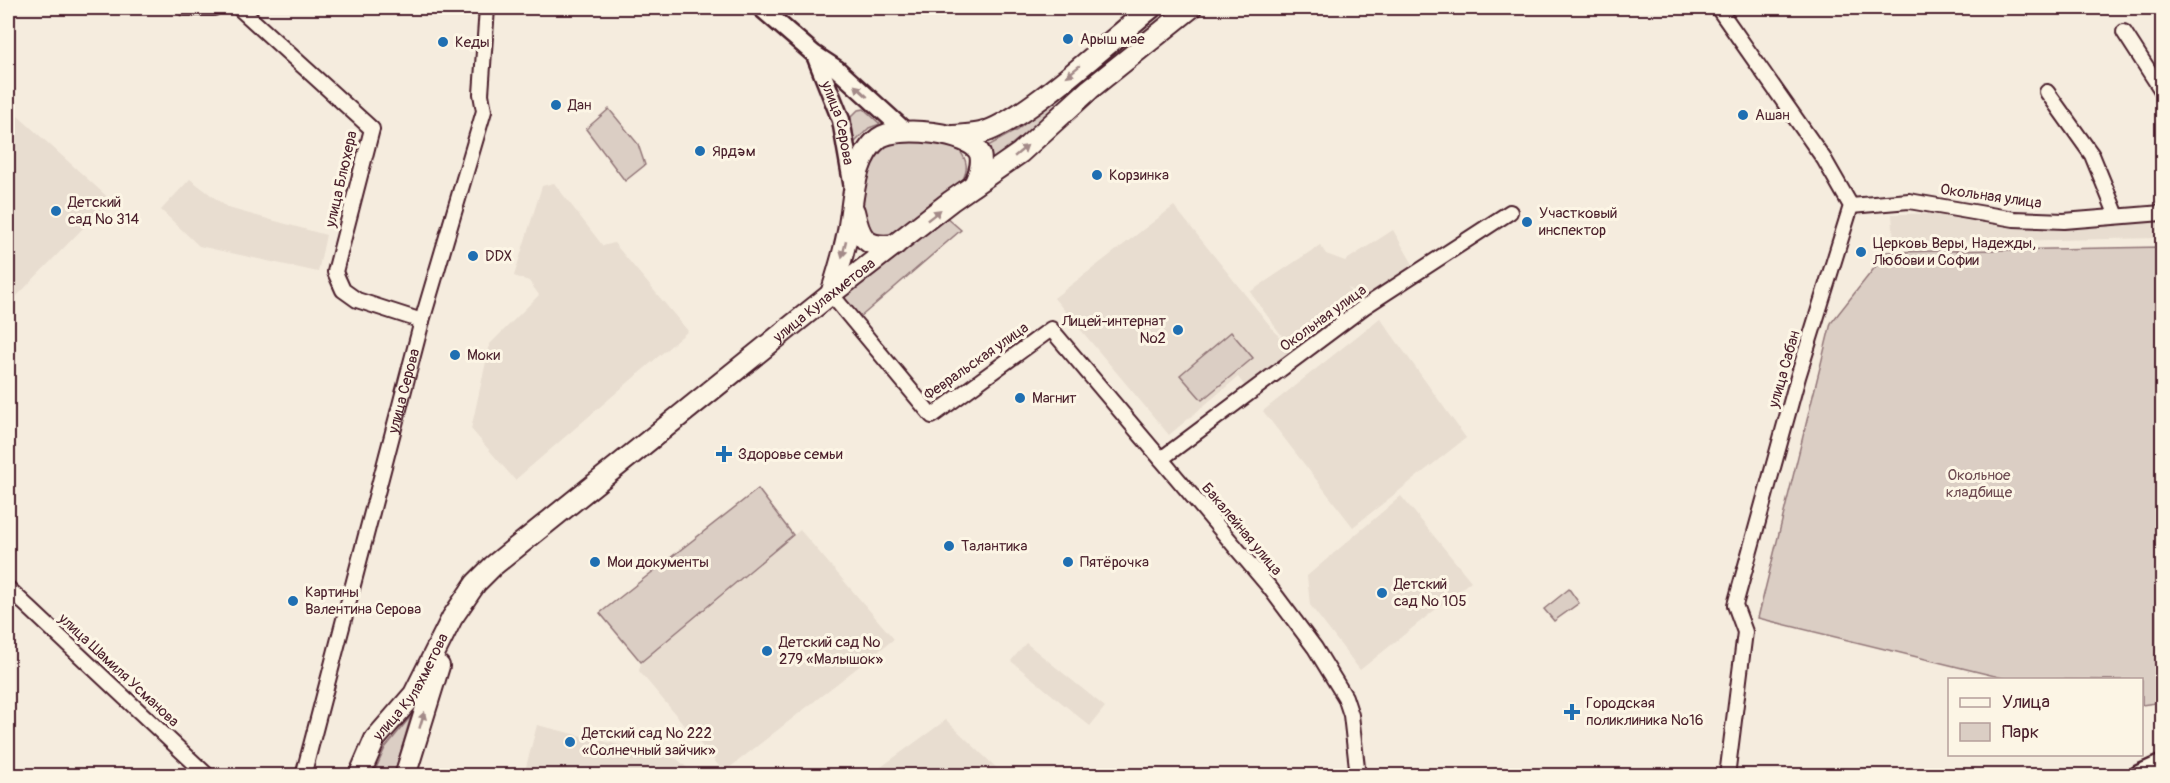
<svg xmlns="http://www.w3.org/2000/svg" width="2170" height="783" font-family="Pangolin,sans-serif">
<rect width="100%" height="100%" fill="#f5ecde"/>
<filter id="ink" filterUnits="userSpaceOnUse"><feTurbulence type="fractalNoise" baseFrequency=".0167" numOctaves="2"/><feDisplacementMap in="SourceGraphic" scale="12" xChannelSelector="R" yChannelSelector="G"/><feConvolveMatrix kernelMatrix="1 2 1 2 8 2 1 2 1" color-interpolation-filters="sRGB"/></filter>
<g filter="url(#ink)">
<!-- built -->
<g fill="#e8ddd0">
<path d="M 8,107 L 113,202 L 94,222 L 90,221 L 14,299 L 8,292 Z"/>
<path d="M 190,179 L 228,208 L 326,235 L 318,272 L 199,246 L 161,210 Z"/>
<path d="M 554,183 L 603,246 L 614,243 L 688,331 L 515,480 L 471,429 L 490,344 L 539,295 L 529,281 L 514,276 L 542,186 Z"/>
<path d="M 1174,206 L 1280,338 L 1282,336 L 1250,292 L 1320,245 L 1326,254 L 1345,261 L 1393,230 L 1414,266 L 1371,299 L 1348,288 L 1364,313 L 1253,397 L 1238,377 L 1169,435 L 1054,298 Z"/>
<path d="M 2162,211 L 2162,238 L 1894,243 L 1892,214 Z"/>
<path d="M 1380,318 L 1466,438 L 1353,527 L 1263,411 Z"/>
<path d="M 1401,496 L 1471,581 L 1360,670 L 1310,605 L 1307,576 Z"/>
<path d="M 800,530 L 894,639 L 724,772 L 639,671 L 641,662 Z"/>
<path d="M 1026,643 L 1105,707 L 1090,726 L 1011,661 Z"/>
<path d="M 946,720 L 1004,775 L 870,775 Z"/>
<path d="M 537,725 L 677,759 L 695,775 L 524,775 Z"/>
</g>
<!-- green -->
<g fill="#dbcec4" stroke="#927678" stroke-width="1.5">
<path d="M 1169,8 L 1183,8 L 992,160 L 986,147 L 1017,130 Z"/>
<path d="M 609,109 L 638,144 L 645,165 L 625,181 L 586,129 Z"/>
<path d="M 864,109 L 880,124 L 869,128 L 854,143 L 851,117 L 858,110 Z"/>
<path d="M 909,137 L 958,149 C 968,160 969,170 961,183 L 889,239 L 870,238 L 862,211 L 864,197 L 862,187 L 863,177 L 882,143 Z"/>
<path d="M 945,216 L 961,230 L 858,319 L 844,300 L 845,297 Z"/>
<path d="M 2162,247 L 2162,702 L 2142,705 L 2142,680 L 2007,679 L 1758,618 L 1831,323 L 1887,252 Z"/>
<path d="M 1231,332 L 1253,358 L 1202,400 L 1180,375 Z"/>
<path d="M 758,489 L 793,535 L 641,662 L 600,613 Z"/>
<path d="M 1569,589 L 1579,603 L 1554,621 L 1544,609 Z"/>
<path d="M 411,716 L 394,775 L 373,775 L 385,748 Z"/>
</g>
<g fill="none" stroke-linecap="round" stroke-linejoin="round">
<defs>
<g id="minor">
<path d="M 184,8 L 214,8"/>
<path d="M 239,8 L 372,129 L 335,272 L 343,290 L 357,300 L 422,321"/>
<path d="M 1718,8 L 1824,159 L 1851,206 L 1798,377 L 1735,605 L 1745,632 L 1727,776"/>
<path d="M 2124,32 L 2162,91"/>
<path d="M 2047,92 L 2092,155 L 2117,216"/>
<path d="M 1851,206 L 1909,201 L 2014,219 L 2064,221 L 2162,213"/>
<path d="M 831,294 L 932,416 L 1051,329 L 1270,588 L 1315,648 L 1345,697 L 1351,715 L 1358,776"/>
<path d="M 1161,459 L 1364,307 L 1510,212"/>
<path d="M 8,588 L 208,776"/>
<path id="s1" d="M 303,776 L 422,321 L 484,111 L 481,94 L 487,8"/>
</g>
<g id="tertiary">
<path d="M 761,8 L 814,54 L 837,69 L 904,130"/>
<path id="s2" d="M 815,55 L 841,120 L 853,188"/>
</g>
<g id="secondary">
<path d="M 954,136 C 963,135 973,135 981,133 C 1024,122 1113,38 1151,8"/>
<path d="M 854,211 C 860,238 865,249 895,245"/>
<path d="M 831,294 C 837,275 843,256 847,236 C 854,206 851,160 879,138 C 896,125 972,132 980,154 C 983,165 978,176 974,185"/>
<path id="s3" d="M 359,776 L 375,739 L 414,694 L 452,618 L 476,583 L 493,566 L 831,294 L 951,201 L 1020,153 L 1090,89 L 1191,8"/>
<path d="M 405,776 L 439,666"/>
</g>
<path id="primary" d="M 2140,776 L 2162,766"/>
</defs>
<!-- minor casing -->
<use href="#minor" stroke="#4a1f2b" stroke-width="18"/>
<!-- tertiary casing -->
<use href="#tertiary" stroke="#4a1f2b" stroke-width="21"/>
<!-- secondary casing -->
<use href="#secondary" stroke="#4a1f2b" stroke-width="24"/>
<!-- primary casing -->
<use href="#primary" stroke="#4a1f2b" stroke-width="26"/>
<!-- minor -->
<use href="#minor" stroke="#fcf5e5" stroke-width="14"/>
<!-- tertiary -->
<use href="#tertiary" stroke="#fcf5e5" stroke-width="16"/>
<!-- secondary -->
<use href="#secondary" stroke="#fcf5e5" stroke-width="20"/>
<!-- primary -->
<use href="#primary" stroke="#fcf5e5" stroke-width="21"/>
</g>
<!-- one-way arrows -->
<defs><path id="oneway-solid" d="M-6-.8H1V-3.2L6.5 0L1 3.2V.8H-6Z" transform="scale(1.5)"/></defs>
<g fill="#a38a88">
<use href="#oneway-solid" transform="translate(1073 71) rotate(141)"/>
<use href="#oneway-solid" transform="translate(861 91) rotate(-138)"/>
<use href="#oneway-solid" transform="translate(1021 151) rotate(-40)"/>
<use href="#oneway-solid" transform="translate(934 215) rotate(-38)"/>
<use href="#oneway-solid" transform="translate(844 249) rotate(104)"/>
<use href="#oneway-solid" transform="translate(422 720) rotate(-73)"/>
</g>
</g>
<!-- markers -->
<g fill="#1f6fb2" stroke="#fcf5e5" stroke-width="2">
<circle cx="1068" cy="39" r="6"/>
<circle cx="443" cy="42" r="6"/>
<circle cx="556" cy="105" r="6"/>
<circle cx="1743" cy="115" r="6"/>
<circle cx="700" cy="151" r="6"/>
<circle cx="1097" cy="175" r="6"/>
<circle cx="56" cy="211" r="6"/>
<circle cx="1527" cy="222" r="6"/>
<circle cx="1861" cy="252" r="6"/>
<circle cx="473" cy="256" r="6"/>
<circle cx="1178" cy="330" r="6"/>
<circle cx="455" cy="355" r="6"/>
<circle cx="1020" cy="398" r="6"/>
<path d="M721 445h6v6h6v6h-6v6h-6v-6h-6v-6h6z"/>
<circle cx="949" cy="546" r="6"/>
<circle cx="595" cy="562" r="6"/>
<circle cx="1068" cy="562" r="6"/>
<circle cx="1382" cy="593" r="6"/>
<circle cx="293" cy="601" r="6"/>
<circle cx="767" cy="651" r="6"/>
<path d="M1569 703h6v6h6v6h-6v6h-6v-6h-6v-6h6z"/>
<circle cx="570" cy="742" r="6"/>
</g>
<g text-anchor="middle" stroke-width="6" stroke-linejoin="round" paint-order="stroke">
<!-- poi labels -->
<g font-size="15" fill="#4a1f2b" stroke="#fcf5e5" text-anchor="start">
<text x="1080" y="44">Арыш мае</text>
<text x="455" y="47">Кеды</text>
<text x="568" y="110">Дан</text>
<text x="1755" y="120">Ашан</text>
<text x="712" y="156">Ярдәм</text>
<text x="1109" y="180">Корзинка</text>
<text x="68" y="207">Детский<tspan x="68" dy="17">сад № 314</tspan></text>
<text x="1539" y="218">Участковый<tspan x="1539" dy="17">инспектор</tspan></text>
<text x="1873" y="248">Церковь Веры, Надежды,<tspan x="1873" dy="17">Любови и Софии</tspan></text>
<text x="485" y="261">DDX</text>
<text x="1166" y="326" text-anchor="end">Лицей-интернат<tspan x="1166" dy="17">№2</tspan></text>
<text x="467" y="360">Моки</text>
<text x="1032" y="403">Магнит</text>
<text x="738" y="459">Здоровье семьи</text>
<text x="961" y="551">Талантика</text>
<text x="607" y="567">Мои документы</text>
<text x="1080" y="567">Пятёрочка</text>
<text x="1394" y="589">Детский<tspan x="1394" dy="17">сад № 105</tspan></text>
<text x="305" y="597">Картины<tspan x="305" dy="17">Валентина Серова</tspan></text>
<text x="779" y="647">Детский сад №<tspan x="779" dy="17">279 «Малышок»</tspan></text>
<text x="1586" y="708">Городская<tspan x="1586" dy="17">поликлиника №16</tspan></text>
<text x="582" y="738">Детский сад № 222<tspan x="582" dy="17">«Солнечный зайчик»</tspan></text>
</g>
<!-- street labels -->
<g font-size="15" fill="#4a1f2b" stroke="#fcf5e5">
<text dy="5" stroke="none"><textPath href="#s2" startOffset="72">улица Серова</textPath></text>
<text transform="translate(341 179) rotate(-77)" y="5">улица Блюхера</text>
<text transform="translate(1991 196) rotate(8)" y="5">Окольная улица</text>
<text dy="5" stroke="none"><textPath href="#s3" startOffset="676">улица Кулахметова</textPath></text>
<text transform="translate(1323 318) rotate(-36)" y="5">Окольная улица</text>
<text transform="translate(976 361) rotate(-35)" y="5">Февральская улица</text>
<text transform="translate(1784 369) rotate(-74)" y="5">улица Сабан</text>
<text dy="5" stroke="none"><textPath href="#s1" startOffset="398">улица Серова</textPath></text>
<text transform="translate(1242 529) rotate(50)" y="5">Бакалейная улица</text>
<text transform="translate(119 670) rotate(43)" y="5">улица Шамиля Усманова</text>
<text dy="5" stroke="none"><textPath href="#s3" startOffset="104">улица Кулахметова</textPath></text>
</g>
<!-- park labels -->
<g font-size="15" fill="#6e4b51" stroke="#fcf5e5">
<text x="1979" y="480">Окольное<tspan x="1979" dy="17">кладбище</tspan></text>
</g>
</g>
<!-- margin -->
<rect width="2170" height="783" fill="none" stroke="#fcf5e5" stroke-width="30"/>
<rect x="15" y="15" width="2140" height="753" fill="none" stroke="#4a1f2b" stroke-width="2" filter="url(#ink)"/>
<!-- legend -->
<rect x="1948" y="678" width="195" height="78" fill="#fcf5e5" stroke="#b59f9b" stroke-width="1.5"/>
<rect x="1960" y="698" width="30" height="9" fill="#fcf5e5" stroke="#b59f9b" stroke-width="1.5"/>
<text x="2002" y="708" font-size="18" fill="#4a1f2b">Улица</text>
<rect x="1960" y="723" width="30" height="18" fill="#dbcec4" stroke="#b59f9b" stroke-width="1.5"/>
<text x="2002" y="738" font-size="18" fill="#4a1f2b">Парк</text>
</svg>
